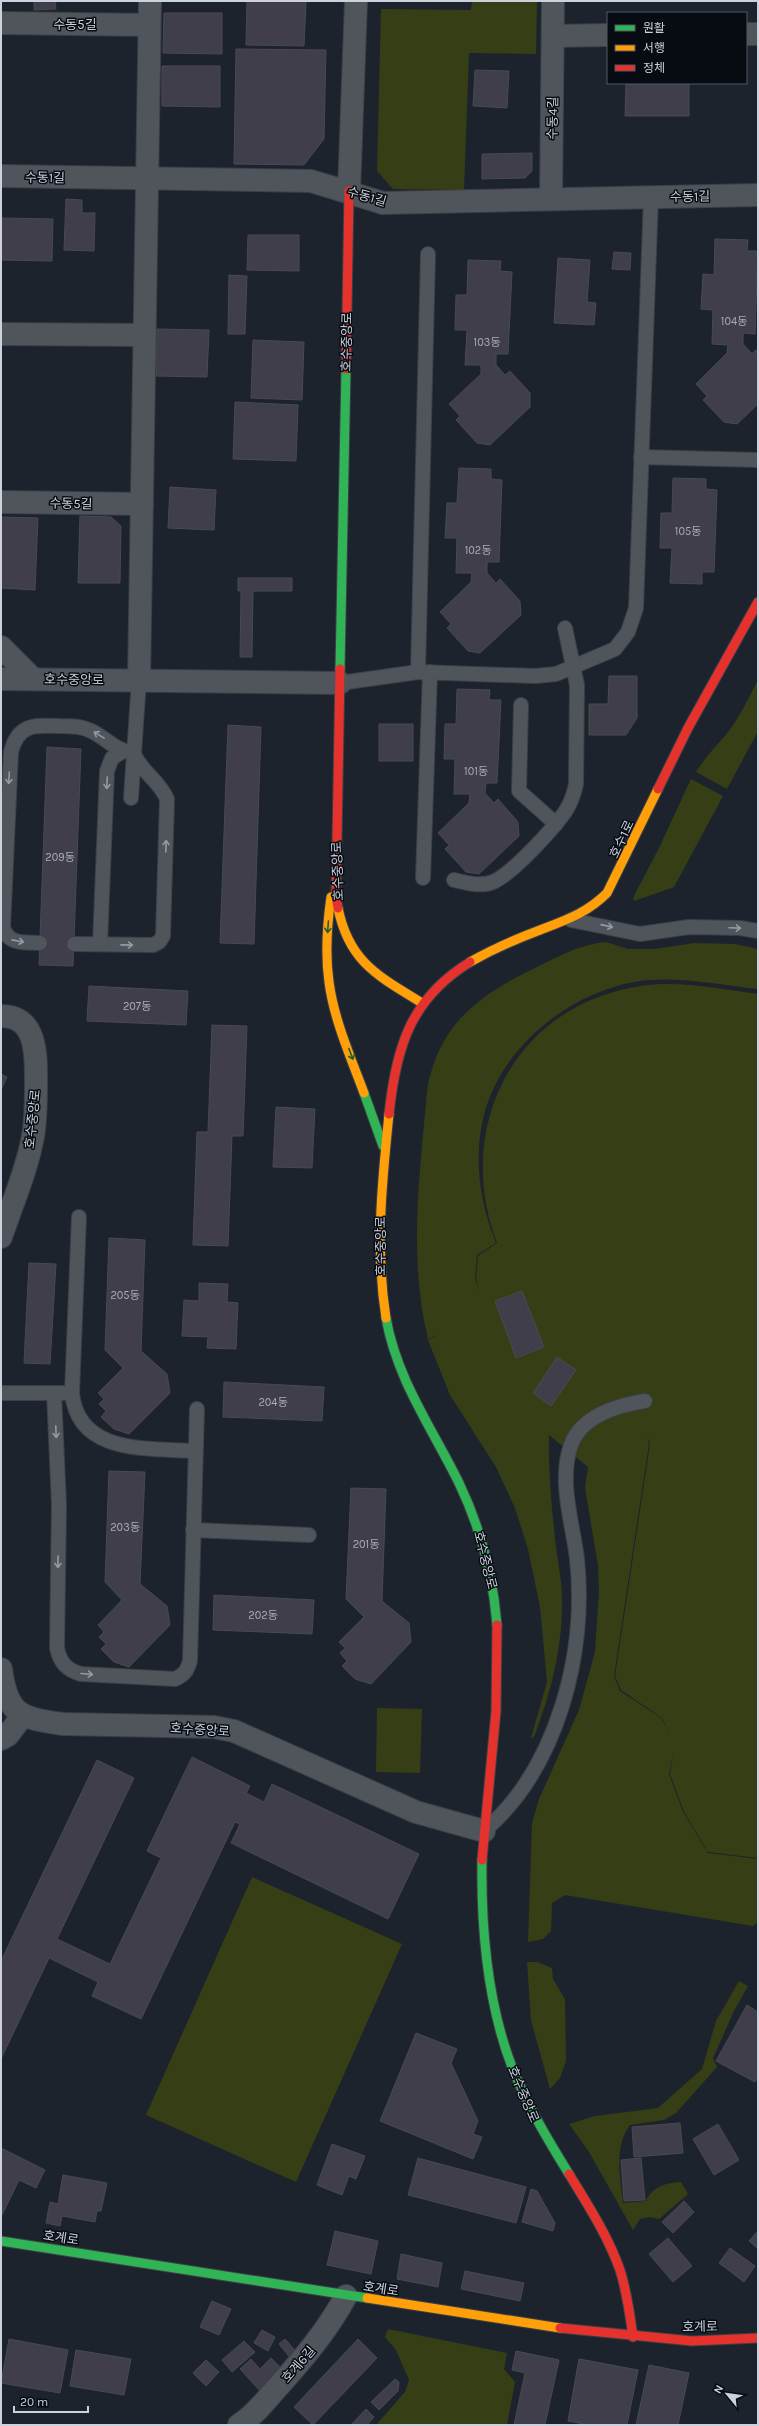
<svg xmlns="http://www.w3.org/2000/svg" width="759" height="2426" font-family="Karla,'Noto Sans KR',sans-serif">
<rect width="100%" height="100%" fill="#1d232c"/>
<!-- green -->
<g fill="#363e16" fill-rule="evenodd">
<path d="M 472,1 L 537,1 L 536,54 L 469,53 L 464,190 L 393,189 L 377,171 L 381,9 L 471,10 Z"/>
<path d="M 758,680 L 758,731 L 727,789 L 696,772 C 705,758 714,748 725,736 C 739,719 748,699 758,680 Z"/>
<path d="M 691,779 L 723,796 L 674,887 L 634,901 L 633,898 L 659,848 Z"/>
<path d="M 606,942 L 628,949 L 655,949 L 694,943 L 735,944 L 758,949 L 758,989 C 718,985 674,975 634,982 C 564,995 495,1053 482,1124 C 474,1164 481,1206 496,1243 L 477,1255 L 475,1279 L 479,1289 L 476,1279 L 478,1256 L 497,1243 C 453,1127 514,1005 641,986 C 679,980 720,989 758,994 L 758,1858 L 708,1852 L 684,1812 L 670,1774 L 674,1750 L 669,1774 L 683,1812 L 708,1853 L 758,1859 L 758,1922 L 753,1926 L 565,1895 L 552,1903 L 551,1931 L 543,1939 L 528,1942 L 532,1823 L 539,1799 L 579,1710 L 595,1652 L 599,1591 L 598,1565 L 585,1488 L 588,1467 L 549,1435 C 548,1473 552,1510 556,1547 C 558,1564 562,1581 562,1598 C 563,1646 551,1693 534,1737 L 531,1738 L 547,1682 L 540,1607 L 528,1549 L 515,1508 L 496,1467 L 450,1395 L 428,1340 L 440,1334 L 428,1339 C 408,1257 420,1174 427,1091 C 439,1020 483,993 543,964 C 563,954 583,944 606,942 ZM 647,1436 L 650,1444 L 615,1676 L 621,1690 L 662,1718 L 670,1733 L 661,1718 L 620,1691 L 614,1676 L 649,1444 Z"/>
<path d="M 377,1708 L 422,1709 L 420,1773 L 376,1772 Z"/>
<path d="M 252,1877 L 402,1944 L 296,2182 L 146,2115 Z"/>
<path d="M 527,1962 L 537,1962 L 552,1968 L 553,1979 L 565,1999 L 566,2061 L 560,2078 L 550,2089 L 531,2020 Z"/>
<path d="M 739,1981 L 748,1986 L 734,2011 L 713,2058 L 717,2067 L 676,2113 L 664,2120 L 630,2125 C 614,2146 620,2178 623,2203 L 646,2201 C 653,2186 666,2183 681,2182 L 688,2194 L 659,2219 L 650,2217 L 640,2219 L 633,2230 L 589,2152 L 569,2124 L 595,2116 L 658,2108 L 702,2069 L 716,2021 Z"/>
<path d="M 388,2329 L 507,2353 L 504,2369 L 515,2382 L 507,2425 L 376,2425 L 405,2392 L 409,2380 L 396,2350 L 385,2337 Z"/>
</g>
<!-- building -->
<g fill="#403e4a" stroke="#484a51">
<path d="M 34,1 L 55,1 L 56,9 L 34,10 Z"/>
<path d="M 247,1 L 306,1 L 304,46 L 246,45 Z"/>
<path d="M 164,13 L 222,13 L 222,54 L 163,53 Z"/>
<path d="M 236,49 L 326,50 L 324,139 L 304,165 L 234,164 Z"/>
<path d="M 162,66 L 220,66 L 220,107 L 162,106 Z"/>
<path d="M 475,70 L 509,71 L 507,108 L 473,106 Z"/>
<path d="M 626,83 L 689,83 L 689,116 L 625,116 Z"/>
<path d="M 532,153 L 532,171 L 525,178 L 482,179 L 482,154 Z"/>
<path d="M 66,199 L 82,200 L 82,213 L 95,213 L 94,251 L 64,250 Z"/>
<path d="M 1,218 L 53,219 L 52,261 L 1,260 Z"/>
<path d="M 248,235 L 299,235 L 299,271 L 247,270 Z"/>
<path d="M 715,239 L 748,240 L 747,251 L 758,251 L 755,334 L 743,333 L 743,344 L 752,354 L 756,350 L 758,352 L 758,404 L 737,424 L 724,422 L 703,400 L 707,396 L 696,384 L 727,353 L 728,345 L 712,344 L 713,310 L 701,309 L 703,274 L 714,275 Z"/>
<path d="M 614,252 L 631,253 L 630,270 L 612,269 Z"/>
<path d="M 558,258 L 590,260 L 587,302 L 596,303 L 594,325 L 554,323 Z"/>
<path d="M 468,260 L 501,261 L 500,271 L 512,272 L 508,354 L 496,354 L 496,365 L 505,375 L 510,371 L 530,393 L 530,407 L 490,445 L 477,443 L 456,420 L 460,416 L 449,404 L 481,374 L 481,365 L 465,365 L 467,330 L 455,330 L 456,295 L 467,295 Z"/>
<path d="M 229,275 L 247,276 L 245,334 L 228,334 Z"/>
<path d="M 157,329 L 209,330 L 207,377 L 156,376 Z"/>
<path d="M 253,340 L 304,342 L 302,400 L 251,398 Z"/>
<path d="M 235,402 L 298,405 L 296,461 L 233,459 Z"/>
<path d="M 459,468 L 491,469 L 491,479 L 502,480 L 499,562 L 487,562 L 487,573 L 496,583 L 500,579 L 520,601 L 521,615 L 480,653 L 468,651 L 447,628 L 451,624 L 440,612 L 471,582 L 472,573 L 456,573 L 457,538 L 445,538 L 447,503 L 457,503 Z"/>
<path d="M 673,478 L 706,479 L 706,489 L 717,490 L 714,572 L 702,572 L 702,584 L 670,583 L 672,548 L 660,548 L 661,513 L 672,513 Z"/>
<path d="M 170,487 L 216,490 L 214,530 L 168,528 Z"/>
<path d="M 80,516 L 111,517 L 121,526 L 120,583 L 78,583 Z"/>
<path d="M 1,517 L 38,518 L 35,590 L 1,588 Z"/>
<path d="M 238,578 L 292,578 L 292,591 L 253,591 L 252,657 L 240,657 L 241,591 L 238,591 Z"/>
<path d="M 609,676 L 637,676 L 637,718 L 626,735 L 589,735 L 589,704 L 608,704 Z"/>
<path d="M 457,689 L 490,690 L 489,700 L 501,700 L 497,783 L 486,783 L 485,793 L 494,803 L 498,799 L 518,822 L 519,836 L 479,874 L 466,872 L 445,849 L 449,845 L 438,833 L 469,803 L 470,794 L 454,794 L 455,759 L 444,759 L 445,724 L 456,724 Z"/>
<rect x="379" y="724" width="34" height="37"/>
<path d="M 228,725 L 261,727 L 254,944 L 220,943 Z"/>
<path d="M 47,747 L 81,749 L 73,966 L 39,965 Z"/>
<path d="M 89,986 L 188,991 L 186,1025 L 87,1021 Z"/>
<path d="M 212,1025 L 247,1026 L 243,1136 L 232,1136 L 228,1246 L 193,1245 L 197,1132 L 208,1132 Z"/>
<path d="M 1,1074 L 7,1077 L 1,1090 Z"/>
<path d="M 276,1107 L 315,1109 L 312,1168 L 273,1167 Z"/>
<path d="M 109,1238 L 145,1240 L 141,1351 L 167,1374 L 170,1393 L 129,1434 L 114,1429 L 101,1417 L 106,1411 L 99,1404 L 104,1399 L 98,1393 L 123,1368 L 105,1350 Z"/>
<path d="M 29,1263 L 56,1264 L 50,1364 L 24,1363 Z"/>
<path d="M 199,1283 L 228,1284 L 227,1302 L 238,1303 L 236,1349 L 207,1348 L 208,1337 L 182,1336 L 184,1300 L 199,1301 Z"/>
<path d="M 522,1291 L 544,1347 L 516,1358 L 495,1301 Z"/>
<path d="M 557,1357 L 576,1370 L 551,1406 L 533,1393 Z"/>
<path d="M 224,1382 L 324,1387 L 322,1421 L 223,1417 Z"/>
<path d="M 109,1471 L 145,1472 L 140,1584 L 167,1606 L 170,1625 L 129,1667 L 114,1662 L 101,1649 L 106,1644 L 99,1637 L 104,1632 L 98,1625 L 122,1600 L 105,1582 Z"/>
<path d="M 351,1488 L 386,1489 L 382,1601 L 409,1623 L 411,1642 L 371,1684 L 355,1679 L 342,1666 L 347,1661 L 340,1653 L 345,1648 L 339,1642 L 364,1617 L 346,1599 Z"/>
<path d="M 214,1595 L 314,1600 L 312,1634 L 213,1630 Z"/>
<path d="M 192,1757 L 250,1786 L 246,1793 L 264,1802 L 272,1784 L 419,1854 L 388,1919 L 231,1843 L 240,1824 L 235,1822 L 141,2019 L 92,1996 L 98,1982 L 49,1958 L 1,2059 L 1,1961 L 97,1760 L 134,1778 L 57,1939 L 110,1964 L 161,1858 L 147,1851 Z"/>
<path d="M 747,2005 L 758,2012 L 758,2077 L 755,2082 L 716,2061 Z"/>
<path d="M 416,2033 L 457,2049 L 451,2063 L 478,2121 L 473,2134 L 482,2137 L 473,2159 L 380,2121 Z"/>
<path d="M 680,2123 L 683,2153 L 634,2157 L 632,2127 Z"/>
<path d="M 718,2124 L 739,2160 L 714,2175 L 693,2139 Z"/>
<path d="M 332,2144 L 365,2156 L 356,2179 L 349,2176 L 342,2195 L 317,2185 Z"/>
<path d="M 1,2148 L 45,2170 L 36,2188 L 19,2180 L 2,2215 Z"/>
<path d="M 418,2158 L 526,2187 L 516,2223 L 408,2195 Z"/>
<path d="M 641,2158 L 645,2200 L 624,2201 L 621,2160 Z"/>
<path d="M 63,2175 L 107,2183 L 101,2211 L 97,2211 L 95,2222 L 62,2216 L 60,2226 L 46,2223 L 50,2202 L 58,2204 Z"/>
<path d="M 531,2189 L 537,2191 L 555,2223 L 553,2231 L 522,2222 Z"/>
<path d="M 684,2201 L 694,2212 L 673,2233 L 662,2222 Z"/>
<path d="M 335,2231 L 378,2241 L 371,2274 L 327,2265 Z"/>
<path d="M 758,2231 L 758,2249 L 749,2241 Z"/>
<path d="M 668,2238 L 692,2266 L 673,2282 L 649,2254 Z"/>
<path d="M 730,2248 L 755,2266 L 744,2282 L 719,2263 Z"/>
<path d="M 401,2254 L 442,2263 L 438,2287 L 397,2279 Z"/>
<path d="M 465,2271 L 524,2283 L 520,2301 L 461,2289 Z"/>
<path d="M 212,2301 L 231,2309 L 219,2335 L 200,2327 Z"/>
<path d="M 262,2330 L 275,2337 L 268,2351 L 254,2343 Z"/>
<path d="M 9,2339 L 68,2350 L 60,2393 L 1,2383 Z"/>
<path d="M 285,2339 L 299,2355 L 292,2360 L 279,2344 Z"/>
<path d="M 358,2339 L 377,2358 L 313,2425 L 294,2407 Z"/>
<path d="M 244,2341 L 255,2352 L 232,2372 L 222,2360 Z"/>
<path d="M 76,2350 L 131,2359 L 124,2395 L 70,2386 Z"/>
<path d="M 516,2351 L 559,2360 L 545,2425 L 514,2425 L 525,2373 L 512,2370 Z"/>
<path d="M 271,2358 L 284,2371 L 261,2392 L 240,2369 L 251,2359 L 260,2369 Z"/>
<path d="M 579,2359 L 638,2370 L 627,2425 L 589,2425 L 568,2421 Z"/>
<path d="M 206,2360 L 219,2372 L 206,2386 L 193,2373 Z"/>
<path d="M 649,2365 L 689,2373 L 678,2425 L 636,2425 Z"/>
<path d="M 395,2379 L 399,2382 L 398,2391 L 379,2410 L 371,2402 Z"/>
<path d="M 366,2409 L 374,2417 L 367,2425 L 351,2425 Z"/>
</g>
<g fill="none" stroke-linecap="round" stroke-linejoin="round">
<defs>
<g id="lane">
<path d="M 641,457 L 758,460"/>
<path d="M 418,672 L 428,254"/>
<path d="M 340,683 L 418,672 L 535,676 L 556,674 L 615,649 L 628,632 L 636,608 L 651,197"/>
<path d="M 521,705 L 519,791 L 556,824"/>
<path d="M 131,798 L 139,680"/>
<path d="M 423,878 L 430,672"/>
<path d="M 454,880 C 467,883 481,887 493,882 C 512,874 553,829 565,812 C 571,803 574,794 576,784 L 577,685 L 565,628"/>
<path d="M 571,920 L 640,934 L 689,927 L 740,928 L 758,931"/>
<path d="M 40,943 C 24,942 8,945 3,927 L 11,752 C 18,724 34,725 59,726 C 69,726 80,726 89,730 C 106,737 114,751 133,752"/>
<path d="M 74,944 L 153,945 L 159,942 L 163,936 L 167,799 C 159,780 140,771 133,752"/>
<path d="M 100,944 L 107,771 L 112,758 L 123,751"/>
<path d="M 79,1217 L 72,1393 C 78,1455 149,1448 195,1451"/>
<path d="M 1,1393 L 63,1393"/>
<path d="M 54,1393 L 59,1505 L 57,1648 C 60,1663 67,1670 81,1674 L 175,1679 C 184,1675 187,1671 190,1661 L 197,1409"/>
<path d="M 193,1530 L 309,1535"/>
<path d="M 484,1831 C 558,1768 587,1652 577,1559 C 573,1524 558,1481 571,1445 C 581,1416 618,1405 645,1401"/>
</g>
<g id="street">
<path d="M 1,23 L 149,25"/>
<path d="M 746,34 L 758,34"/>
<path d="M 553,36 L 608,35"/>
<path d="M 1,176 L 311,181 L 383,203 L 758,195"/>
<path d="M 349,191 L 356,1"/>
<path d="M 551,199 L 553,1"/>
<path d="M 1,334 L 145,335"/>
<path d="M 1,502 L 142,504"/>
<path d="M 1,647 L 33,679"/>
<path d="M 1,679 L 340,683"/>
<path d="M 139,680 L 150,1"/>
<path d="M 1,1016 C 38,1016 36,1057 36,1084 C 36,1101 36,1119 33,1136 C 27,1170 12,1204 1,1237"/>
<path d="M 1,1669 C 7,1715 20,1718 63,1724 L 214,1727 L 234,1731 L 416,1812 L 484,1831"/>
<path d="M 1,1739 L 8,1735 L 23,1715"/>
<path d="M 239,2425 C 254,2416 265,2401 276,2389 C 303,2359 327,2331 346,2296"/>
</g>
<g id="fast">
<path d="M 340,669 L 346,369"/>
<path d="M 364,1093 L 383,1146"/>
<path d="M 386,1318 C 397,1380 432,1428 459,1483 C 481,1529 493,1575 497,1625"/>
<path d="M 482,1860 C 481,1928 487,2002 512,2067 C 527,2105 548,2140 569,2174"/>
<path d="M 1,2241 L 367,2298"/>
</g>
<g id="slow">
<path d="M 331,897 C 327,925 325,954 329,982 C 334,1020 351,1058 364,1093"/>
<path d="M 338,908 C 349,962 378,976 422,1003"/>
<path d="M 470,962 C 493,949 516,939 540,930 C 566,920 587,913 607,893 L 658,789"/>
<path d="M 386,1318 C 375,1249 382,1182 389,1114"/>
<path d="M 367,2298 L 560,2328"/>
</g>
<g id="jam">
<path d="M 346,369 L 349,191"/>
<path d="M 658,789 L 688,728 L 758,602"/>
<path d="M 338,908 L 336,897 L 340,669"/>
<path d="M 389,1114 C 396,1048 410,999 470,962"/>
<path d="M 482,1860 L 496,1711 L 497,1625"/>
<path d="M 569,2174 C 588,2205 608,2236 620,2270 C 627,2292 630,2315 633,2337"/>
<path d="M 560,2328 L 692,2341 L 758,2338"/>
</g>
</defs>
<!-- lane casing -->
<use href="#lane" stroke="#3b4048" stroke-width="16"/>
<!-- street casing -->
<use href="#street" stroke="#3b4048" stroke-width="24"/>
<!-- fast casing -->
<use href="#fast" stroke="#3b4048" stroke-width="11"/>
<!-- slow casing -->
<use href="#slow" stroke="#3b4048" stroke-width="11"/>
<!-- jam casing -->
<use href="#jam" stroke="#3b4048" stroke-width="11"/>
<!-- lane -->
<use href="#lane" stroke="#50555c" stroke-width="14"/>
<!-- street -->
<use href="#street" stroke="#50555c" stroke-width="22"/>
<!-- fast -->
<use href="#fast" stroke="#30b455" stroke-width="9"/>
<!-- slow -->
<use href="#slow" stroke="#ff9f0a" stroke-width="9"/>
<!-- jam -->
<use href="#jam" stroke="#e5322d" stroke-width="9"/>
</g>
<!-- one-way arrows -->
<defs><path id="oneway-shaft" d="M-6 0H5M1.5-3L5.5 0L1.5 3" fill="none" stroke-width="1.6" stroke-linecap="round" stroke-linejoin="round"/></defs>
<g stroke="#949aa3">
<use href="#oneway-shaft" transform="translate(99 735) rotate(-149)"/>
<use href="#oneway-shaft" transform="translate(9 778) rotate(93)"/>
<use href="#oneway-shaft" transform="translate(107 783) rotate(92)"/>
<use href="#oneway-shaft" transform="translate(166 846) rotate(-88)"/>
<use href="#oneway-shaft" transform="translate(607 926) rotate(13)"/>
<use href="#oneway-shaft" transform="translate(735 928) rotate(2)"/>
<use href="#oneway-shaft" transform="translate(18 941) rotate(11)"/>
<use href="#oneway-shaft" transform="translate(127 945) rotate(1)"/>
<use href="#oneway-shaft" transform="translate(56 1432) rotate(88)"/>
<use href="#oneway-shaft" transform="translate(58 1562) rotate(91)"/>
<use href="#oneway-shaft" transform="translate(87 1674) rotate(5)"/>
</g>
<g stroke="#1c6034">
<use href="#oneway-shaft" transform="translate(328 927) rotate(94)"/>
<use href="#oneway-shaft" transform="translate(351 1054) rotate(69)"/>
</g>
<g text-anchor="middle" stroke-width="3" stroke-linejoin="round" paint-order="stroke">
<!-- number labels -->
<g font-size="11" fill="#a8adb8">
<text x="734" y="325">104동</text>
<text x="487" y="346">103동</text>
<text x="688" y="535">105동</text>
<text x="478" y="554">102동</text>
<text x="476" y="775">101동</text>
<text x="60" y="861">209동</text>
<text x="137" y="1010">207동</text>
<text x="125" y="1299">205동</text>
<text x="273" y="1406">204동</text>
<text x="125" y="1531">203동</text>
<text x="366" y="1548">201동</text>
<text x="263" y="1619">202동</text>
</g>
<!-- street labels -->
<g font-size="13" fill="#cbd2dd" stroke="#070b12">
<text x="75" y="29">수동5길</text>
<text transform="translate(552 118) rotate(-89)" y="5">수동4길</text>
<text transform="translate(45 177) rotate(1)" y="5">수동1길</text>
<text transform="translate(367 196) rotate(16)" y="5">수동1길</text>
<text transform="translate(690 196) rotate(-1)" y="5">수동1길</text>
<text transform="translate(346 342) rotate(-89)" y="5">호수중앙로</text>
<text transform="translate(71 503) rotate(1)" y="5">수동5길</text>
<text transform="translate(74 679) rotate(1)" y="5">호수중앙로</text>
<text transform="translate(621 839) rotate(-65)" y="5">호수1로</text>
<text transform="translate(337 871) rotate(-92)" y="5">호수중앙로</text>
<text transform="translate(32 1119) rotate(-84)" y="5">호수중앙로</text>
<text transform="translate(380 1246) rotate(-90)" y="5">호수중앙로</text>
<text transform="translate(486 1560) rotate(76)" y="5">호수중앙로</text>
<text transform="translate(200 1729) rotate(4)" y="5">호수중앙로</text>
<text transform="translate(524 2094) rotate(67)" y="5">호수중앙로</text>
<text transform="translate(61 2237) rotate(9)" y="5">호계로</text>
<text transform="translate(381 2288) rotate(9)" y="5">호계로</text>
<text transform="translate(700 2326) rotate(-1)" y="5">호계로</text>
<text transform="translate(298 2364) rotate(-49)" y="5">호계6길</text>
</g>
</g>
<!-- border -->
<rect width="759" height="2426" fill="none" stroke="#cbd2dd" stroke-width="4"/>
<!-- legend -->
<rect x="607" y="12" width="140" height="72" fill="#070b12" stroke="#555b63"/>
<rect x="615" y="25" width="20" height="6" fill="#30b455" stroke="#555b63"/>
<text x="643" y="32" font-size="12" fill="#cbd2dd">원활</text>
<rect x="615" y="45" width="20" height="6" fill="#ff9f0a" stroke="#555b63"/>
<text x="643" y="52" font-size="12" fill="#cbd2dd">서행</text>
<rect x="615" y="65" width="20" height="6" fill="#e5322d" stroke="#555b63"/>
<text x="643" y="72" font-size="12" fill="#cbd2dd">정체</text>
<!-- north arrow -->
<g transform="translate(727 2394) rotate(299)" stroke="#070b12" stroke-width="3" paint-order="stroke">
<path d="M0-3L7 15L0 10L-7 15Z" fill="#cbd2dd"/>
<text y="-6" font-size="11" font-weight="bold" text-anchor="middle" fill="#cbd2dd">N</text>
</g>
<!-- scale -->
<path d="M14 2406v6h74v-6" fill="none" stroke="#cbd2dd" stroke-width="2"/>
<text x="20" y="2406" font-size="12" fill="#cbd2dd" stroke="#070b12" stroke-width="3" paint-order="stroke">20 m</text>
</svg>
